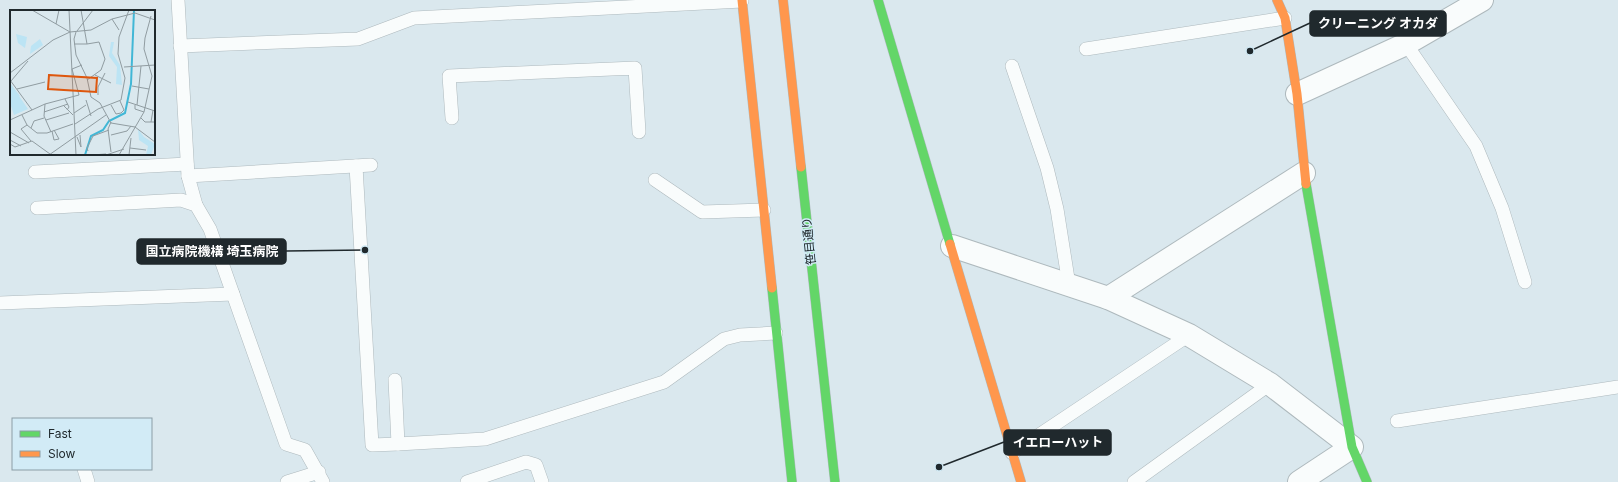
<svg xmlns="http://www.w3.org/2000/svg" width="1618" height="482" font-family="Inter,'Noto Sans JP',sans-serif">
<rect width="100%" height="100%" fill="#dae8ee"/>
<g fill="none" stroke-linecap="round" stroke-linejoin="round">
<defs>
<g id="lane">
<path d="M 178,0 L 188,176 L 196,205"/>
<path d="M 1406,44 L 1476,146 L 1502,208 L 1525,282"/>
<path d="M 180,46 L 358,39 L 414,18 L 742,1"/>
<path d="M 1086,49 L 1285,18"/>
<path d="M 1012,66 L 1047,168 L 1057,209 L 1069,285"/>
<path d="M 452,118 L 449,76 L 635,68 L 639,132"/>
<path d="M 356,166 L 372,445 L 398,444"/>
<path d="M 35,172 L 187,164"/>
<path d="M 188,176 L 371,165"/>
<path d="M 655,180 L 702,212 L 764,210"/>
<path d="M 37,208 L 181,200 L 196,205 L 210,229 L 286,444 L 305,450 L 323,482"/>
<path d="M 0,303 L 233,294"/>
<path d="M 395,380 L 398,444 L 485,439 L 664,382 L 724,339 L 740,335 L 776,333"/>
<path d="M 1397,421 L 1618,387"/>
<path d="M 1012,453 L 1189,335"/>
<path d="M 84,469 L 88,482"/>
<path d="M 287,482 L 319,472"/>
<path d="M 467,482 L 526,462 L 536,465 L 542,482"/>
<path d="M 1134,482 L 1270,384"/>
</g>
<g id="street">
<path d="M 1297,94 L 1406,44 L 1482,0"/>
<path d="M 952,246 L 1108,298 L 1189,335 L 1270,384 L 1352,447 L 1299,482"/>
<path d="M 1108,298 L 1304,173"/>
</g>
<g id="fast">
<path d="M 878,0 L 950,244"/>
<path d="M 801,167 L 835,482"/>
<path d="M 1306,184 L 1352,447 L 1367,482"/>
<path d="M 772,288 L 792,482"/>
</g>
<g id="slow">
<path d="M 742,0 L 772,288"/>
<path d="M 783,0 L 801,167"/>
<path d="M 1277,0 L 1285,18 L 1297,94 L 1306,184"/>
<path d="M 950,244 L 1021,482"/>
</g>
</defs>
<!-- lane casing -->
<use href="#lane" stroke="#aeb9bd" stroke-width="14"/>
<!-- street casing -->
<use href="#street" stroke="#aeb9bd" stroke-width="24"/>
<!-- fast casing -->
<use href="#fast" stroke="#aeb9bd" stroke-width="10"/>
<!-- slow casing -->
<use href="#slow" stroke="#aeb9bd" stroke-width="10"/>
<!-- lane -->
<use href="#lane" stroke="#f9fcfc" stroke-width="13"/>
<!-- street -->
<use href="#street" stroke="#f9fcfc" stroke-width="22"/>
<!-- fast -->
<use href="#fast" stroke="#63d668" stroke-width="9"/>
<!-- slow -->
<use href="#slow" stroke="#ff974d" stroke-width="9"/>
</g>
<g text-anchor="middle" stroke-width="3" stroke-linejoin="round" paint-order="stroke">
<!-- street labels -->
<g font-size="12" fill="#20292d" stroke="#d2ebf6">
<text transform="translate(809 241) rotate(-96)" y="4">笹目通り</text>
</g>
</g>
<!-- overview -->
<g transform="translate(10 10)">
<rect width="145" height="145" fill="#dae8ee"/>
<path d="M 6,24 L 17,27 L 15,38 L 8,33 ZM 30,29 L 33,35 L 20,44 L 21,36 ZM 101,32 L 104,32 L 102,43 L 110,55 L 112,75 L 106,74 L 107,57 L 99,46 ZM 0,73 L 10,86 L 6,88 L 9,86 L 18,99 L 4,105 L 0,93 ZM 128,119 L 134,127 L 145,134 L 141,145 L 136,145 L 138,136 L 129,130 Z" fill="#bce4f4"/>
<path fill="none" stroke="#41b7d6" stroke-width="2" d="M 75,145 L 81,126 L 93,120 L 99,111 L 115,103 L 121,74 L 124,0"/>
<path fill="none" stroke="#909ca1" stroke-width="1" d="M 22,0 L 60,22 L 81,20 L 102,9 L 125,3 L 145,10M 59,0 L 66,145M 102,9 L 109,20M 46,14 L 49,0M 67,21 L 83,0M 66,22 L 64,29 L 66,45 L 77,68 L 81,87 L 90,93 L 101,113 L 125,117 L 145,132M 64,34 L 77,34 L 71,0M 77,34 L 89,32 L 95,49 L 91,60 L 77,70M 114,57 L 145,55M 0,63 L 43,30 L 60,22M 85,65 L 101,73M 0,70 L 22,100M 1,71 L 18,51M 122,76 L 139,79M 7,79 L 35,72M 88,85 L 88,77 L 95,63M 55,89 L 59,97 L 57,100M 76,90 L 81,106M 118,92 L 145,101M 35,94 L 34,106 L 41,122M 101,95 L 106,104 L 111,103 L 114,100 L 110,91M 125,95 L 125,99 L 134,102M 127,95 L 131,56M 54,96 L 63,105M 34,102 L 58,94M 64,103 L 76,95M 12,105 L 17,115 L 27,123 L 37,123 L 63,114M 131,108 L 135,112 L 145,112M 0,110 L 35,94 L 69,85 L 62,59 L 72,55M 36,110 L 59,103M 101,112 L 98,119 L 101,142M 141,112 L 143,100M 65,114 L 88,99 L 111,90 L 115,68 L 108,44 L 109,27 L 119,0M 17,115 L 11,119 L 21,131M 21,118 L 24,111 L 34,108M 42,121 L 44,130 L 49,129 L 44,120M 0,122 L 19,133M 101,125 L 117,121 L 121,116M 67,127 L 71,137 L 70,125M 0,130 L 11,136M 0,134 L 5,137 L 22,131 L 40,144M 120,138 L 136,140M 78,141 L 77,138 L 83,126 L 99,120M 39,145 L 96,105M 82,145 L 96,144M 96,145 L 114,139M 109,145 L 134,102 L 142,66 L 134,39 L 135,28 L 141,6M 119,145 L 121,128"/>
<path fill="#de570e" fill-opacity="0.15" stroke="#de570e" stroke-width="2" d="M 39,65 L 87,68 L 86,82 L 38,79 Z"/>
<rect width="145" height="145" fill="none" stroke="#20292d" stroke-width="2"/>
</g>
<!-- callouts -->
<path fill="none" stroke="#20292d" stroke-width="1.5" d="M1250 51L1310 23M365 250L286 251M939 467L1004 442"/>
<g fill="#20292d" stroke="#d2ebf6" stroke-width="1.5">
<circle cx="1250" cy="51" r="4"/>
<circle cx="365" cy="250" r="4"/>
<circle cx="939" cy="467" r="4"/>
</g>
<g fill="#20292d" stroke="#20292d" stroke-width="1.5">
<rect x="1310" y="11" width="136" height="25" rx="4"/>
<rect x="137" y="239" width="149" height="25" rx="4"/>
<rect x="1004" y="430" width="107" height="25" rx="4"/>
</g>
<g font-size="13" text-anchor="middle" font-weight="bold" fill="#fff">
<text x="1378" y="28">クリーニング オカダ</text>
<text x="212" y="256">国立病院機構 埼玉病院</text>
<text x="1058" y="447">イエローハット</text>
</g>
<!-- legend -->
<rect x="12" y="418" width="140" height="52" fill="#d2ebf6" stroke="#8b9da6"/>
<rect x="20" y="431" width="20" height="6" fill="#63d668" stroke="#8b9da6"/>
<text x="48" y="438" font-size="12" fill="#20292d">Fast</text>
<rect x="20" y="451" width="20" height="6" fill="#ff974d" stroke="#8b9da6"/>
<text x="48" y="458" font-size="12" fill="#20292d">Slow</text>
</svg>
